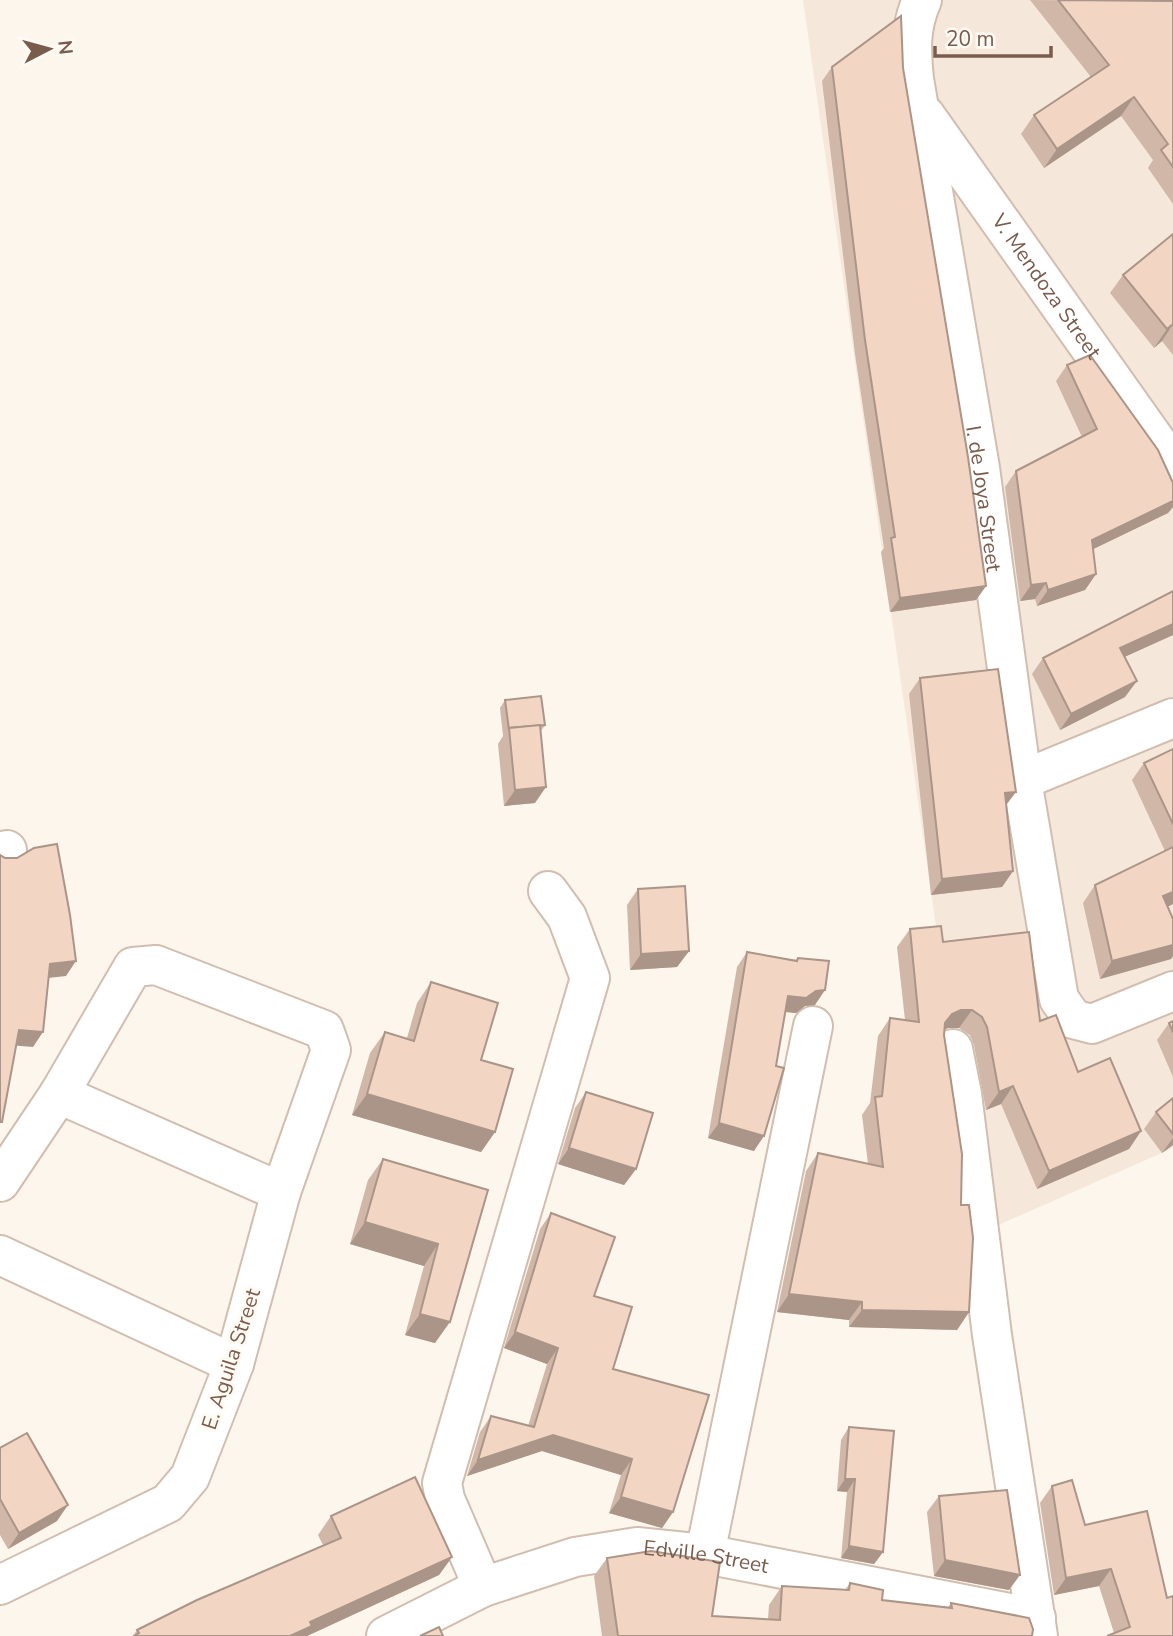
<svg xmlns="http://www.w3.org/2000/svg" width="1173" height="1636" font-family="'Nunito Sans',sans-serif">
<rect width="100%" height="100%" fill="#fdf6ec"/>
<!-- residential -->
<path fill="#f5e8da" d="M 803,0 L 1173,0 L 1173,1148 L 980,1233 Z"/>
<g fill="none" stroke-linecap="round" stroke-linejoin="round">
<defs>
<g id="street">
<path id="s1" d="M 922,0 C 910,27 911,50 914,79 L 980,468 L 1022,780 L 1059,999 L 1073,1019 L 1092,1024 L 1173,991"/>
<path id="s2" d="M 925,115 L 1173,465"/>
<path d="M 1022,780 L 1173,718"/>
<path d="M 0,852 L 7,850"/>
<path d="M 953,1049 L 962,1094 L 992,1335 L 1038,1636"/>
<path d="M 59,1094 L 281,1192"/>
<path d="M 0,1182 L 59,1094 L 133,967 L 156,965 L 324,1030 L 331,1050 L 281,1192 L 234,1364 L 190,1477 L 168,1503 L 0,1585"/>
<path d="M 0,1255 L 234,1364"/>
<path d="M 705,1554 L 813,1026"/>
<path d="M 483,1587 L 445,1499 L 442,1483 L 590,978 L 567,917 L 548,891"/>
<path id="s3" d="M 386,1636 L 483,1587 L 575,1557 L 637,1547 L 705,1554 L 1036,1618"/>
</g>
</defs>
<!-- street casing -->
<use href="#street" stroke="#d1beb0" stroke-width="42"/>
<!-- street -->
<use href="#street" stroke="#fff" stroke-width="38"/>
</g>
<!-- wall -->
<g fill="#d1b7a8">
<path d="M 1030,0 L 1173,1 L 1173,204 L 1148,168 L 1153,160 L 1121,116 L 1044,168 L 1021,134 L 1034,115 L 1091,77 Z"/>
<path d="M 832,67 L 903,68 L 986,586 L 976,600 L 890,612 L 881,552 L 884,548 L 855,354 L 822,81 Z"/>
<path d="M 1173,234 L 1173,355 L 1162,341 L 1154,348 L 1110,293 L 1123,275 Z"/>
<path d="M 1067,365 L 1173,483 L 1173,507 L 1168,513 L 1093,549 L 1096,574 L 1085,590 L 1037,606 L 1035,599 L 1020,601 L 1005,487 L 1016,471 L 1082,437 L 1056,381 Z"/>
<path d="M 1173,591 L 1173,635 L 1124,657 L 1125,697 L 1060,730 L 1032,674 L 1043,658 Z"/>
<path d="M 920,678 L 1006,805 L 1013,871 L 1002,887 L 931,895 L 909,694 Z"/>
<path d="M 505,700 L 545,725 L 541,731 L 535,803 L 504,806 L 498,744 L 503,736 L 500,708 Z"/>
<path d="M 1173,749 L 1173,904 L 1167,907 L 1173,919 L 1173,956 L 1171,959 L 1100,979 L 1083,903 L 1095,885 L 1165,851 L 1132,780 L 1144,763 Z"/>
<path d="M 638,889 L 689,951 L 677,967 L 630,970 L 627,905 Z"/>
<path d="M 910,929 L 943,942 L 1040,1021 L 1078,1072 L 1141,1131 L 1129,1149 L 1037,1189 L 1001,1104 L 986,1110 L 974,1045 L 970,1035 L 959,1028 L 948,1028 L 945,1029 L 944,1035 L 961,1205 L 969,1312 L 957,1330 L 849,1327 L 849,1320 L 777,1312 L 806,1171 L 818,1153 L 868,1164 L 862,1115 L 870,1103 L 878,1036 L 890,1018 L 905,1020 L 897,947 Z"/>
<path d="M 747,952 L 796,960 L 798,958 L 815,1005 L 805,1006 L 796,1013 L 785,1012 L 754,1151 L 708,1138 L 737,967 Z"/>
<path d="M 431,982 L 481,1060 L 495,1132 L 481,1152 L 352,1115 L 370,1053 L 385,1032 L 407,1038 L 417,1003 Z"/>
<path d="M 1173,1021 L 1173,1077 L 1157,1040 L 1169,1023 Z"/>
<path d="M 586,1092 L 636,1169 L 624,1185 L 558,1164 L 575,1108 Z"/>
<path d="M 1173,1098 L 1173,1145 L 1162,1153 L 1144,1129 L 1156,1112 Z"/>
<path d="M 383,1159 L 488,1190 L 435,1343 L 405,1335 L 424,1266 L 350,1244 L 368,1180 Z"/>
<path d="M 551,1213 L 594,1296 L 613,1369 L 673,1512 L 662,1528 L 609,1513 L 621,1475 L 542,1451 L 467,1476 L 480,1432 L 491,1416 L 528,1426 L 547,1364 L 504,1348 L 540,1229 Z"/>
<path d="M 849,1427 L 883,1552 L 874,1564 L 841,1558 L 847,1492 L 837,1491 L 841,1440 Z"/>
<path d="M 0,1448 L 57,1521 L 8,1549 L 0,1535 Z"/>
<path d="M 1052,1486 L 1085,1525 L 1167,1598 L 1173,1636 L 1114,1633 L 1099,1586 L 1054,1595 L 1040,1503 Z"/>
<path d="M 939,1496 L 1009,1590 L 934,1576 L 927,1512 Z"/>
<path d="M 331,1516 L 452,1557 L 439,1575 L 307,1636 L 133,1636 L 137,1630 L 323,1545 L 318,1535 Z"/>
<path d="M 607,1558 L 712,1616 L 768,1619 L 769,1605 L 782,1586 L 845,1590 L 850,1583 L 882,1600 L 948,1607 L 951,1603 L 1032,1636 L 602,1636 L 594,1576 Z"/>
</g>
<!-- shaded-wall -->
<g fill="#aa9588">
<path d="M 1134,97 L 1121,116 L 1044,168 L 1057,149 Z"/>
<path d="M 1173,324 L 1162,341 L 1154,348 L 1167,329 Z"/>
<path d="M 1173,501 L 1173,507 L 1168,513 L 1081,555 L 1092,540 Z"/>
<path d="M 1096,574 L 1085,590 L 1037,606 L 1048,590 Z"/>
<path d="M 1046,583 L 1035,599 L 1020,601 L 1031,585 Z"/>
<path d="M 986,586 L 976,600 L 890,612 L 900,598 Z"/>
<path d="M 1173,624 L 1173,635 L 1109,664 L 1120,648 Z"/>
<path d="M 1137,681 L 1125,697 L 1060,730 L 1071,714 Z"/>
<path d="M 546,787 L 535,803 L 504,806 L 515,790 Z"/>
<path d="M 1016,792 L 1004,808 L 1005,793 Z"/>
<path d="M 1013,871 L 1002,887 L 931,895 L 942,879 Z"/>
<path d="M 1173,892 L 1173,904 L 1151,914 L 1163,896 Z"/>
<path d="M 1173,945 L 1173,956 L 1171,959 L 1100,979 L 1112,961 Z"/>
<path d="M 689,951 L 677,967 L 630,970 L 641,954 Z"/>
<path d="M 76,961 L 66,976 L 39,979 L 50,964 Z"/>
<path d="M 825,990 L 815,1005 L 805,1006 L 796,1013 L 777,1011 L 788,996 Z"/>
<path d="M 961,1010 L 972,1010 L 959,1028 L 948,1028 L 939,1032 L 952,1014 Z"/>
<path d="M 19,1030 L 43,1032 L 33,1047 L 9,1045 Z"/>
<path d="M 1013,1086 L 1001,1104 L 986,1110 L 999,1092 Z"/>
<path d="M 367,1094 L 495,1132 L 481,1152 L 352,1115 Z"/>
<path d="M 719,1123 L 764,1136 L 754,1151 L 708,1138 Z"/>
<path d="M 1141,1131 L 1129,1149 L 1037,1189 L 1049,1171 Z"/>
<path d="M 1173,1138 L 1173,1145 L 1162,1153 Z"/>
<path d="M 569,1148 L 636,1169 L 624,1185 L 558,1164 Z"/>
<path d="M 365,1222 L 438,1244 L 424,1266 L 350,1244 Z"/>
<path d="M 789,1294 L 862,1302 L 849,1320 L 777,1312 Z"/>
<path d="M 862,1310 L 969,1312 L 957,1330 L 849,1327 Z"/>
<path d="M 420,1314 L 450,1322 L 435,1343 L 405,1335 Z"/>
<path d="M 515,1332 L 558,1348 L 547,1364 L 504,1348 Z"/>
<path d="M 553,1435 L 632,1459 L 621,1475 L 542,1451 L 467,1476 L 478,1460 Z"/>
<path d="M 845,1479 L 855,1479 L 847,1492 L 837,1491 Z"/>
<path d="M 621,1497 L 673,1512 L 662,1528 L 609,1513 Z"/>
<path d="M 68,1505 L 57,1521 L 8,1549 L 19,1533 Z"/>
<path d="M 849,1546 L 883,1552 L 874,1564 L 841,1558 Z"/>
<path d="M 452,1557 L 439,1575 L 307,1636 L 290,1636 L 310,1622 Z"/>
<path d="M 945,1560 L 1020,1575 L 1009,1590 L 934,1576 Z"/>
<path d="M 1111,1569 L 1099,1586 L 1054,1595 L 1066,1578 Z"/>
</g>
<!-- building -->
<g fill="#f3d5c3" stroke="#aa9588" stroke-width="2">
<path d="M 1058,0 L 1173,1 L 1173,167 L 1161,150 L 1168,144 L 1134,97 L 1057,149 L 1034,115 L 1109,65 Z"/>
<path d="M 901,16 L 903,68 L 968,457 L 986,586 L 900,598 L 891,538 L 895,537 L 865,340 L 832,67 Z"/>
<path d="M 1173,234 L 1173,324 L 1167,329 L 1123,275 Z"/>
<path d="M 1090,355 L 1158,450 L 1173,483 L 1173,501 L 1092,540 L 1096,574 L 1048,590 L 1046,583 L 1031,585 L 1016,471 L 1097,429 L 1067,365 Z"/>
<path d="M 1173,591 L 1173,624 L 1120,648 L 1137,681 L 1071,714 L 1043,658 Z"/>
<path d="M 998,669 L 1016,792 L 1005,793 L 1013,871 L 942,879 L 920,678 Z"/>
<path d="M 541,696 L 545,725 L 509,728 L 509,730 L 505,700 Z"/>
<path d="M 540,725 L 546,787 L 515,790 L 509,728 Z"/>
<path d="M 1173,749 L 1173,824 L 1144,763 Z"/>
<path d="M 57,844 L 70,915 L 76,961 L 50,964 L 43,1032 L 19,1030 L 2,1122 L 0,1122 L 0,855 L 5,858 L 17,858 L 34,848 Z"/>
<path d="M 1173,847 L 1173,892 L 1163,896 L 1173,919 L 1173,945 L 1112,961 L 1095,885 Z"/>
<path d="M 685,886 L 689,951 L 641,954 L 638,889 Z"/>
<path d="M 941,926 L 943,942 L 1029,932 L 1040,1021 L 1056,1015 L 1078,1072 L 1110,1058 L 1141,1131 L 1049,1171 L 1013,1086 L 999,1092 L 987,1027 L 982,1017 L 972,1010 L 961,1010 L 952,1014 L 945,1023 L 944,1035 L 962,1154 L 961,1205 L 969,1205 L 973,1238 L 969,1312 L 862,1310 L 862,1302 L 789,1294 L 818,1153 L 883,1167 L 875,1097 L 882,1096 L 890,1018 L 919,1022 L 910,929 Z"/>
<path d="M 747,952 L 797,961 L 798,958 L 829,961 L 825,990 L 816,991 L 806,998 L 788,996 L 776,1066 L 784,1068 L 764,1136 L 719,1123 Z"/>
<path d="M 431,982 L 498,1003 L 481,1060 L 513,1069 L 495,1132 L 367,1094 L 385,1032 L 414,1041 Z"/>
<path d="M 1173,1021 L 1173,1032 L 1169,1023 Z"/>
<path d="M 586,1092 L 653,1113 L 636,1169 L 569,1148 Z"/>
<path d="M 1173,1098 L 1173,1134 L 1156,1112 Z"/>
<path d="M 383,1159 L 488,1190 L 450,1322 L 420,1314 L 438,1244 L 365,1222 Z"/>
<path d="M 551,1213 L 615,1237 L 594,1296 L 632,1307 L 613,1369 L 709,1395 L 673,1512 L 621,1497 L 632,1459 L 553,1435 L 478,1460 L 491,1416 L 534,1427 L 558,1348 L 515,1332 Z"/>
<path d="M 849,1427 L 894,1431 L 883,1552 L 849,1546 L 855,1479 L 845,1479 Z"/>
<path d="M 27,1433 L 68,1505 L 19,1533 L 0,1499 L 0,1448 Z"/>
<path d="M 415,1477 L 452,1557 L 310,1622 L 312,1626 L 290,1636 L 134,1636 L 139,1633 L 137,1630 L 197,1600 L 341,1538 L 331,1516 Z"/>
<path d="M 1072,1480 L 1085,1525 L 1147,1511 L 1167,1598 L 1173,1596 L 1173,1636 L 1107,1636 L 1130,1627 L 1111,1569 L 1066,1578 L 1052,1486 Z"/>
<path d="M 1007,1490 L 1020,1575 L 945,1560 L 939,1496 Z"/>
<path d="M 651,1551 L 720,1562 L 712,1616 L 780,1620 L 782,1586 L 849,1590 L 850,1583 L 883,1590 L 882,1600 L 952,1608 L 951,1603 L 1029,1618 L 1033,1629 L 1032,1636 L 618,1636 L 607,1558 Z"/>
<path d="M 439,1627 L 443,1636 L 420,1636 Z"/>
</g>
<g text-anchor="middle" stroke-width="6" stroke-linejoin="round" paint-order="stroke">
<!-- street labels -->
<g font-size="21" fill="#7a5c4d" stroke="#fffaf3">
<text dy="7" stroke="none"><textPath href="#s2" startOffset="210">V. Mendoza Street</textPath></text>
<text dy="7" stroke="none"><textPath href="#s1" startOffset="506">I. de Joya Street</textPath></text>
<text transform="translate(231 1359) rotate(-72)" y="7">E. Aguila Street</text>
<text dy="7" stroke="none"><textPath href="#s3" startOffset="338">Edville Street</textPath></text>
</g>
</g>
<!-- north arrow -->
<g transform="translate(49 49) rotate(84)" stroke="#fffaf3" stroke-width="5" paint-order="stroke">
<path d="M0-5L12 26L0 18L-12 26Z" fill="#7a5c4d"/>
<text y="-10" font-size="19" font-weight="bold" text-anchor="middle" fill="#7a5c4d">N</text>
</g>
<!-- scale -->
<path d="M935 46v10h116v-10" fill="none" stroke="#7a5c4d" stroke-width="3.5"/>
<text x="946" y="46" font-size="21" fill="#7a5c4d" stroke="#fffaf3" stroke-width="5" paint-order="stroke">20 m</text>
</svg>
